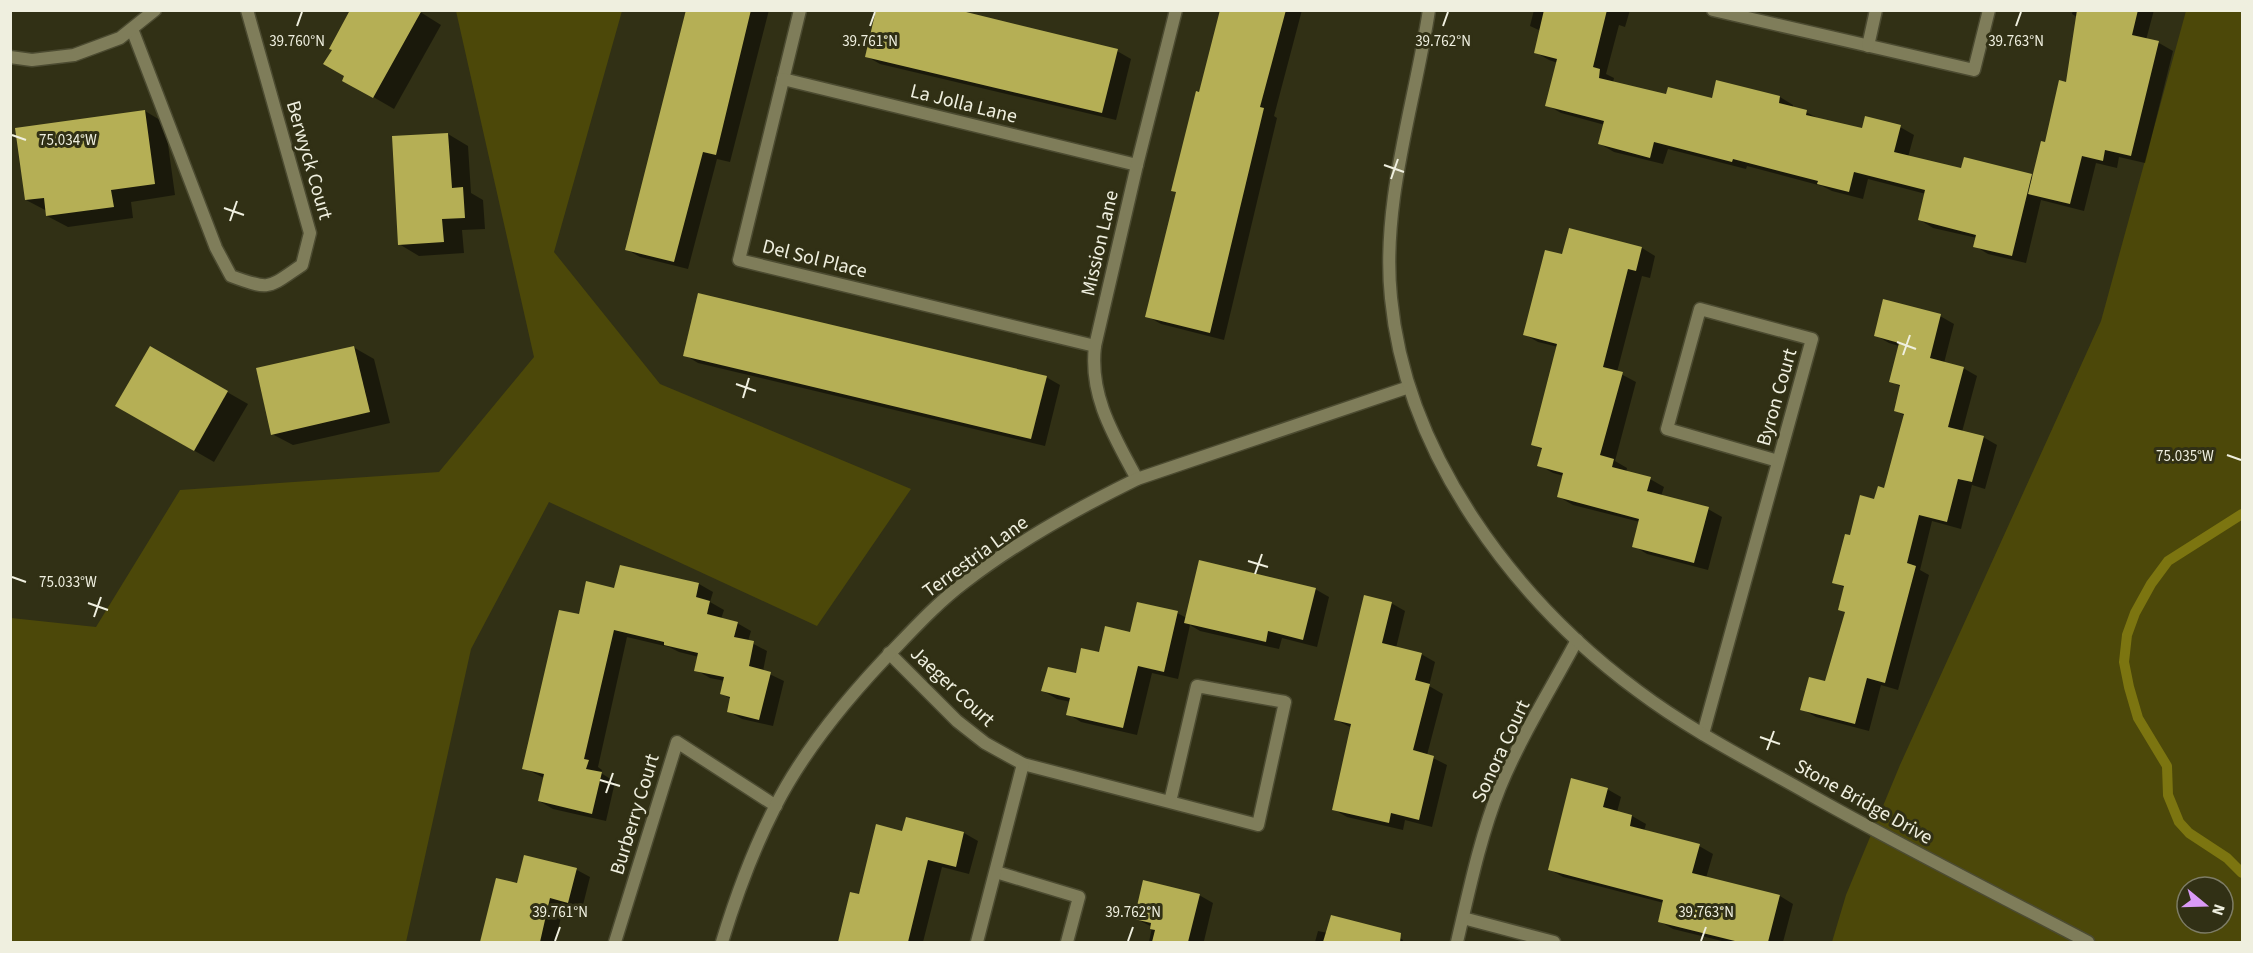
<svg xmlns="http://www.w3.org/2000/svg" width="2253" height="953" font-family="'Source Sans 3',sans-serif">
<rect width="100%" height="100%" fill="#313015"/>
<!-- green -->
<g fill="#4c4809" fill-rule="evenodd">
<path d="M 456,11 L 622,11 L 554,252 L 660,384 L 911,489 L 817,626 L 549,502 L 471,649 L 406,942 L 11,942 L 11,618 L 96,627 L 180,490 L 439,472 L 534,357 Z"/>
<path d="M 2186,11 L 2242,11 L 2242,942 L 1832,942 L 1846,895 L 1900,765 L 2101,321 ZM 2187,887 L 2223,887 L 2223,923 L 2187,923 Z"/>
</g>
<!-- shadow -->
<g fill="#0007">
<path d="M 417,10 L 441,25 L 394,109 L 344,80 L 346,76 Z"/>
<path d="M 687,10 L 769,10 L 730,162 L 717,159 L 688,269 L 640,257 L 626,249 Z"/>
<path d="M 1222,10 L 1302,10 L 1274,116 L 1277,118 L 1224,340 L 1161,324 L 1147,316 L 1177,193 L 1172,190 Z"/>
<path d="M 1534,10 L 1630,10 L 1625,27 L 1619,25 L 1606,74 L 1614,78 L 1613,83 L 1667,96 L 1713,100 L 1780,97 L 1793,105 L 1793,108 L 1806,112 L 1821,120 L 1863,129 L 1900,127 L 1914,135 L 1908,157 L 1962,169 L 2034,177 L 2067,85 L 2077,17 L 2072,14 L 2073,10 L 2154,10 L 2146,40 L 2159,43 L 2173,51 L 2145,163 L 2119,157 L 2117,168 L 2096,163 L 2084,211 L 2041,200 L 2026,263 L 1988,254 L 1975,246 L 1977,238 L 1933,228 L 1920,220 L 1926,194 L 1868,179 L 1863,199 L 1832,191 L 1822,186 L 1747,166 L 1746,169 L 1668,149 L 1663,164 L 1614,152 L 1600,144 L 1605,125 L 1561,113 L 1547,105 L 1558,63 L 1549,60 L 1535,52 L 1541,31 L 1530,26 Z"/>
<path d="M 1117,51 L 1131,59 L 1116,120 L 880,64 L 866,56 Z"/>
<path d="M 145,111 L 165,123 L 175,195 L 131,202 L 133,218 L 68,227 L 47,216 L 47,211 L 26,200 Z"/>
<path d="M 448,134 L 468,146 L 471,193 L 483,200 L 485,229 L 462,230 L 464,253 L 419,256 L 399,244 Z"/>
<path d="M 1570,229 L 1642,248 L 1655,256 L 1650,278 L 1642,276 L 1617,372 L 1636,382 L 1615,461 L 1627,468 L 1626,473 L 1650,479 L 1664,487 L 1661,496 L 1708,509 L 1722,517 L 1708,570 L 1647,554 L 1634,546 L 1640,522 L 1573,505 L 1559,497 L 1564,476 L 1553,473 L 1539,465 L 1543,450 L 1532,444 L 1558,347 L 1538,342 L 1524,334 L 1563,256 Z"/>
<path d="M 1940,316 L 1954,324 L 1944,363 L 1963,368 L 1977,376 L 1962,432 L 1983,437 L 1997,445 L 1985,489 L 1972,485 L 1961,529 L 1932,521 L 1920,570 L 1929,575 L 1898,690 L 1881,685 L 1869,731 L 1816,717 L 1802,709 L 1826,683 L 1846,613 L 1839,609 L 1845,588 L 1834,582 L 1851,537 L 1875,500 L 1885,490 L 1905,416 L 1895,410 L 1901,387 L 1891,381 L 1899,346 L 1889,343 L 1875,335 Z"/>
<path d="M 353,347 L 374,359 L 390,423 L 293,445 L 272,434 Z"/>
<path d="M 150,348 L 248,404 L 214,462 L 117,406 Z"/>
<path d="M 685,355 L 1046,377 L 1060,385 L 1045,446 L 698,363 Z"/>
<path d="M 621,567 L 699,584 L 713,592 L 710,602 L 724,610 L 721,619 L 737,623 L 751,631 L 748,641 L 767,651 L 763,671 L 784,681 L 773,726 L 742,719 L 728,711 L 731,699 L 722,694 L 725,681 L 710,678 L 696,670 L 699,657 L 679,652 L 669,647 L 627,637 L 598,767 L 602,770 L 601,773 L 615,782 L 606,821 L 553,809 L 539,801 L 544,778 L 524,768 L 580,616 L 615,590 Z"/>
<path d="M 1315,589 L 1329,597 L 1317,647 L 1282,638 L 1279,649 L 1200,631 L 1190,625 L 1178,679 L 1152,673 L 1137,735 L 1081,722 L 1068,714 L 1071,702 L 1057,699 L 1043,691 L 1077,675 L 1100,654 L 1131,634 L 1177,613 L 1187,618 Z"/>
<path d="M 1391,603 L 1405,611 L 1396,648 L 1421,654 L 1435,662 L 1429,686 L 1443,694 L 1427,755 L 1447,765 L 1432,827 L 1405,820 L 1403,830 L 1347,817 L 1333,809 L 1352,728 L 1336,720 Z"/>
<path d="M 1607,789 L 1621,797 L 1617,812 L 1632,816 L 1646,824 L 1644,831 L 1699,846 L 1713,854 L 1706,878 L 1780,896 L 1793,904 L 1783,942 L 1726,942 L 1673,929 L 1659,921 L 1664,903 L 1563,877 L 1549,869 Z"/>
<path d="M 907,819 L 964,833 L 978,841 L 969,874 L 942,867 L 923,942 L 839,942 L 851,894 L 860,896 L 903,832 Z"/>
<path d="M 577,870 L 590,877 L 582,909 L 564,905 L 555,942 L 482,942 L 497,880 L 519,885 Z"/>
<path d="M 1199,895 L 1213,903 L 1204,941 L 1210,942 L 1149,942 L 1152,927 L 1135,918 Z"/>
<path d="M 1318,931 L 1328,933 L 1389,932 L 1403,940 L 1402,942 L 1315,942 Z"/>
</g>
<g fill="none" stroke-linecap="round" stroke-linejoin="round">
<!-- stream -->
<path stroke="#7c7510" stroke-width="10" d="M 2242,514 L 2168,561 L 2151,584 L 2135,613 L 2127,635 L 2124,662 L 2129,687 L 2138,718 L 2167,766 L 2168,795 L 2179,822 L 2189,833 L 2227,858 L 2242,873"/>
</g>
<!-- building -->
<g fill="#b5af55">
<path d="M 350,10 L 422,10 L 373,98 L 342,81 L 344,76 L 323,64 L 332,50 L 329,49 Z"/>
<path d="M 686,10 L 751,10 L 716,155 L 703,152 L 674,262 L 625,250 Z"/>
<path d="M 876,10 L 958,10 L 1118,49 L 1102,113 L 865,57 Z"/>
<path d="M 1220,10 L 1286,10 L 1260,107 L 1264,108 L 1210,333 L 1145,317 L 1176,192 L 1171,191 L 1196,91 L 1199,92 Z"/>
<path d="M 1544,10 L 1607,10 L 1593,67 L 1600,69 L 1599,78 L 1666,94 L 1668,87 L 1712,98 L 1716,80 L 1780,96 L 1779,103 L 1807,110 L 1806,115 L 1862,128 L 1865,116 L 1901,125 L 1894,152 L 1961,168 L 1964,157 L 2032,174 L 2012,256 L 1973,247 L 1976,235 L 1918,220 L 1925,190 L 1854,172 L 1849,192 L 1817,184 L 1818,181 L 1733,159 L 1732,162 L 1654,142 L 1650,158 L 1598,144 L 1604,121 L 1545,106 L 1557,59 L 1534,53 Z"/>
<path d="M 2077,10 L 2138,10 L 2132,35 L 2159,41 L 2131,156 L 2105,150 L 2103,161 L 2082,156 L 2070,204 L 2028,194 L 2041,141 L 2045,142 L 2059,80 L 2066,82 Z"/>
<path d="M 145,110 L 155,184 L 111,190 L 114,207 L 46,216 L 44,198 L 25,200 L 15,128 Z"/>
<path d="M 448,133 L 452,188 L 463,187 L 465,218 L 442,219 L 444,242 L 398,245 L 392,136 Z"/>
<path d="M 1569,228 L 1642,247 L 1636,271 L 1628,269 L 1603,367 L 1623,372 L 1600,455 L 1614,459 L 1612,467 L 1651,477 L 1647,491 L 1709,507 L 1694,563 L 1632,547 L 1639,519 L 1557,497 L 1563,473 L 1537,466 L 1542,448 L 1531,445 L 1557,344 L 1523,335 L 1545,250 L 1562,254 Z"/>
<path d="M 698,293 L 1047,376 L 1031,439 L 683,356 Z"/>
<path d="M 1883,299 L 1941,314 L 1930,358 L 1964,367 L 1948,427 L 1984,436 L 1972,482 L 1958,479 L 1947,522 L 1919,515 L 1907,563 L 1916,566 L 1885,683 L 1867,678 L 1855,724 L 1800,710 L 1809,677 L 1825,681 L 1845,612 L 1838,610 L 1844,586 L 1832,583 L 1845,534 L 1850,535 L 1860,495 L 1874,499 L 1878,486 L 1884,488 L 1904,414 L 1894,411 L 1900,385 L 1889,382 L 1899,343 L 1874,336 Z"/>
<path d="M 150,346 L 228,391 L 194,451 L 115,406 Z"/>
<path d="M 354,346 L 370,412 L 271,435 L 256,368 Z"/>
<path d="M 1199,560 L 1316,588 L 1303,640 L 1268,631 L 1266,642 L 1184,623 Z"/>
<path d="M 620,565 L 699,583 L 696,597 L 710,601 L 707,614 L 738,622 L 734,637 L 754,641 L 749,666 L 771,672 L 759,720 L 727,712 L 730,697 L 720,694 L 724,677 L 694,671 L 698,653 L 664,645 L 664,642 L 614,630 L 584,759 L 589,760 L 586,769 L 602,772 L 592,814 L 538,801 L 544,774 L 522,769 L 559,610 L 579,614 L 586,581 L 614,588 Z"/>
<path d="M 1364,595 L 1392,602 L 1382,643 L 1422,653 L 1415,680 L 1430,684 L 1413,750 L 1434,756 L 1419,820 L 1391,813 L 1389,823 L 1332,810 L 1351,724 L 1334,720 Z"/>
<path d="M 1137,602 L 1178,611 L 1164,672 L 1138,666 L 1123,728 L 1066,715 L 1070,698 L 1041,691 L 1048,667 L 1076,673 L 1081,648 L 1099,652 L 1105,626 L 1130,632 Z"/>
<path d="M 1571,778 L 1608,788 L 1603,807 L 1632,815 L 1630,826 L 1700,844 L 1692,873 L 1780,895 L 1768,942 L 1739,942 L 1658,922 L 1663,900 L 1548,870 Z"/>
<path d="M 906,817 L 964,832 L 956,867 L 928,860 L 908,942 L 838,942 L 850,892 L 859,894 L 876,824 L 902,831 Z"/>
<path d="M 524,855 L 577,868 L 568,903 L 550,898 L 540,942 L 480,942 L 496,878 L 517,883 Z"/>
<path d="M 1143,880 L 1200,894 L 1188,942 L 1152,942 L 1155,930 L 1150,929 L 1151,923 L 1134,919 Z"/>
<path d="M 1331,915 L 1401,933 L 1400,942 L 1323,942 Z"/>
</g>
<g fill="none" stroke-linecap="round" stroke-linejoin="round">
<defs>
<g id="minor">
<path d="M 800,10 L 739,260 L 1095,346"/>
<path d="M 1713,10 L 1974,70 L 1989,10"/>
<path d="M 132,29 L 216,248 L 231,276 C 271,291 268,288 302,265 L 310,233 L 247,10"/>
<path d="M 1868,46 L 1876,10"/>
<path d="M 10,57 L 32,60 L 74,55 L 120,38 L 155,10"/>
<path d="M 783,79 L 1137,165"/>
<path d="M 1137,479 C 1114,436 1089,396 1095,346 L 1137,165 L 1176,10"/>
<path d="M 889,653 L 957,721 L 985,743 L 1023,764 L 1258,825 L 1285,702 L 1197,686 L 1170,802"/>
<path d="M 1703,734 L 1812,339 L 1700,309 L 1667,429 L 1778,461"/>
<path d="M 996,872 L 1079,897 L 1067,942"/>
<path d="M 1463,918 L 1554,942"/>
<path d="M 615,942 L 677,742 L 776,806"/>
<path d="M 722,942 C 736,896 753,850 775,807 C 806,746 852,692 899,644 C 920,622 941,600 965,582 C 1018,541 1078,508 1137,479 L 1409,387"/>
<path d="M 977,942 L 1023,764"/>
<path d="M 1457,942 C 1469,891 1480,837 1500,787 C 1521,736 1551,689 1577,640"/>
</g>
<path id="tertiary" d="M 1429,10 C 1415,103 1381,203 1391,298 C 1406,455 1514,599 1638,691 C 1691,731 1751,761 1809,794 C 1901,846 1995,893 2088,942"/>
</defs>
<!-- minor casing -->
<use href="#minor" stroke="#4c4b31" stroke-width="15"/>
<!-- tertiary casing -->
<use href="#tertiary" stroke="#4c4b31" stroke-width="15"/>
<!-- minor -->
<use href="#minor" stroke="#7f7d5a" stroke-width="12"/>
<!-- tertiary -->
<use href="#tertiary" stroke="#7f7d5a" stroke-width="12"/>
</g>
<!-- ticks -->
<path fill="none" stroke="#efefdf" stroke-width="2" d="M 297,26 L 302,12M 870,26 L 875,12M 1443,26 L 1448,12M 2016,26 L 2021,12M 12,135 L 26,140M 1384,165 L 1404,172M 1391,179 L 1398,159M 224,208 L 244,215M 230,221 L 237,201M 1897,342 L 1916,349M 1903,355 L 1910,335M 736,384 L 756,391M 743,398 L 749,378M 2227,455 L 2241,460M 1248,561 L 1268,567M 1255,574 L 1262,554M 12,577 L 26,582M 88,603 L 108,610M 94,617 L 101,597M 1760,737 L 1780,744M 1767,750 L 1774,731M 600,780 L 620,786M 606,793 L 613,773M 555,941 L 560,927M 1128,941 L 1133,927M 1701,941 L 1706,927"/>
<g text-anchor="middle" stroke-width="6" stroke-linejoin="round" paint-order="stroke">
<!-- street labels -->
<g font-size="20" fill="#efefdf" stroke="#313015">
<text transform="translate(964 103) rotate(14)" y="7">La Jolla Lane</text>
<text transform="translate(310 160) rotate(74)" y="7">Berwyck Court</text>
<text transform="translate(1099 243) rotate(-77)" y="7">Mission Lane</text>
<text transform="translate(815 258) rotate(14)" y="7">Del Sol Place</text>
<text transform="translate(1776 397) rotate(-74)" y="7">Byron Court</text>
<text transform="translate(975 556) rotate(-36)" y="7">Terrestria Lane</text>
<text transform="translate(953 686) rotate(43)" y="7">Jaeger Court</text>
<text transform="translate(1500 751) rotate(-65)" y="7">Sonora Court</text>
<text transform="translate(1864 801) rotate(29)" y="7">Stone Bridge Drive</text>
<text transform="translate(634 814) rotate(-73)" y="7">Burberry Court</text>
</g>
</g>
<g font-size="15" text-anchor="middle" fill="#efefdf" stroke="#313015" stroke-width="6" stroke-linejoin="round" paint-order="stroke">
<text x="297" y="46">39.760°N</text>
<text x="870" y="46">39.761°N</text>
<text x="1443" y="46">39.762°N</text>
<text x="2016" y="46">39.763°N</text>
<text x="68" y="145">75.034°W</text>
<text x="2185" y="461">75.035°W</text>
<text x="68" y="587">75.033°W</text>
<text x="560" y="917">39.761°N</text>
<text x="1133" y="917">39.762°N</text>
<text x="1706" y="917">39.763°N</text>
</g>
<!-- border -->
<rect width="2253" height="953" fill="none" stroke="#efefdf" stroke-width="24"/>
<!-- north arrow -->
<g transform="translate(2205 905) rotate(109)"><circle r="28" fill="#313015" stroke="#7d7c66" stroke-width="1.5"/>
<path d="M0-4.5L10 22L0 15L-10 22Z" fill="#da9af6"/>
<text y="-9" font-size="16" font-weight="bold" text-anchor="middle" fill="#efefdf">N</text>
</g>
</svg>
